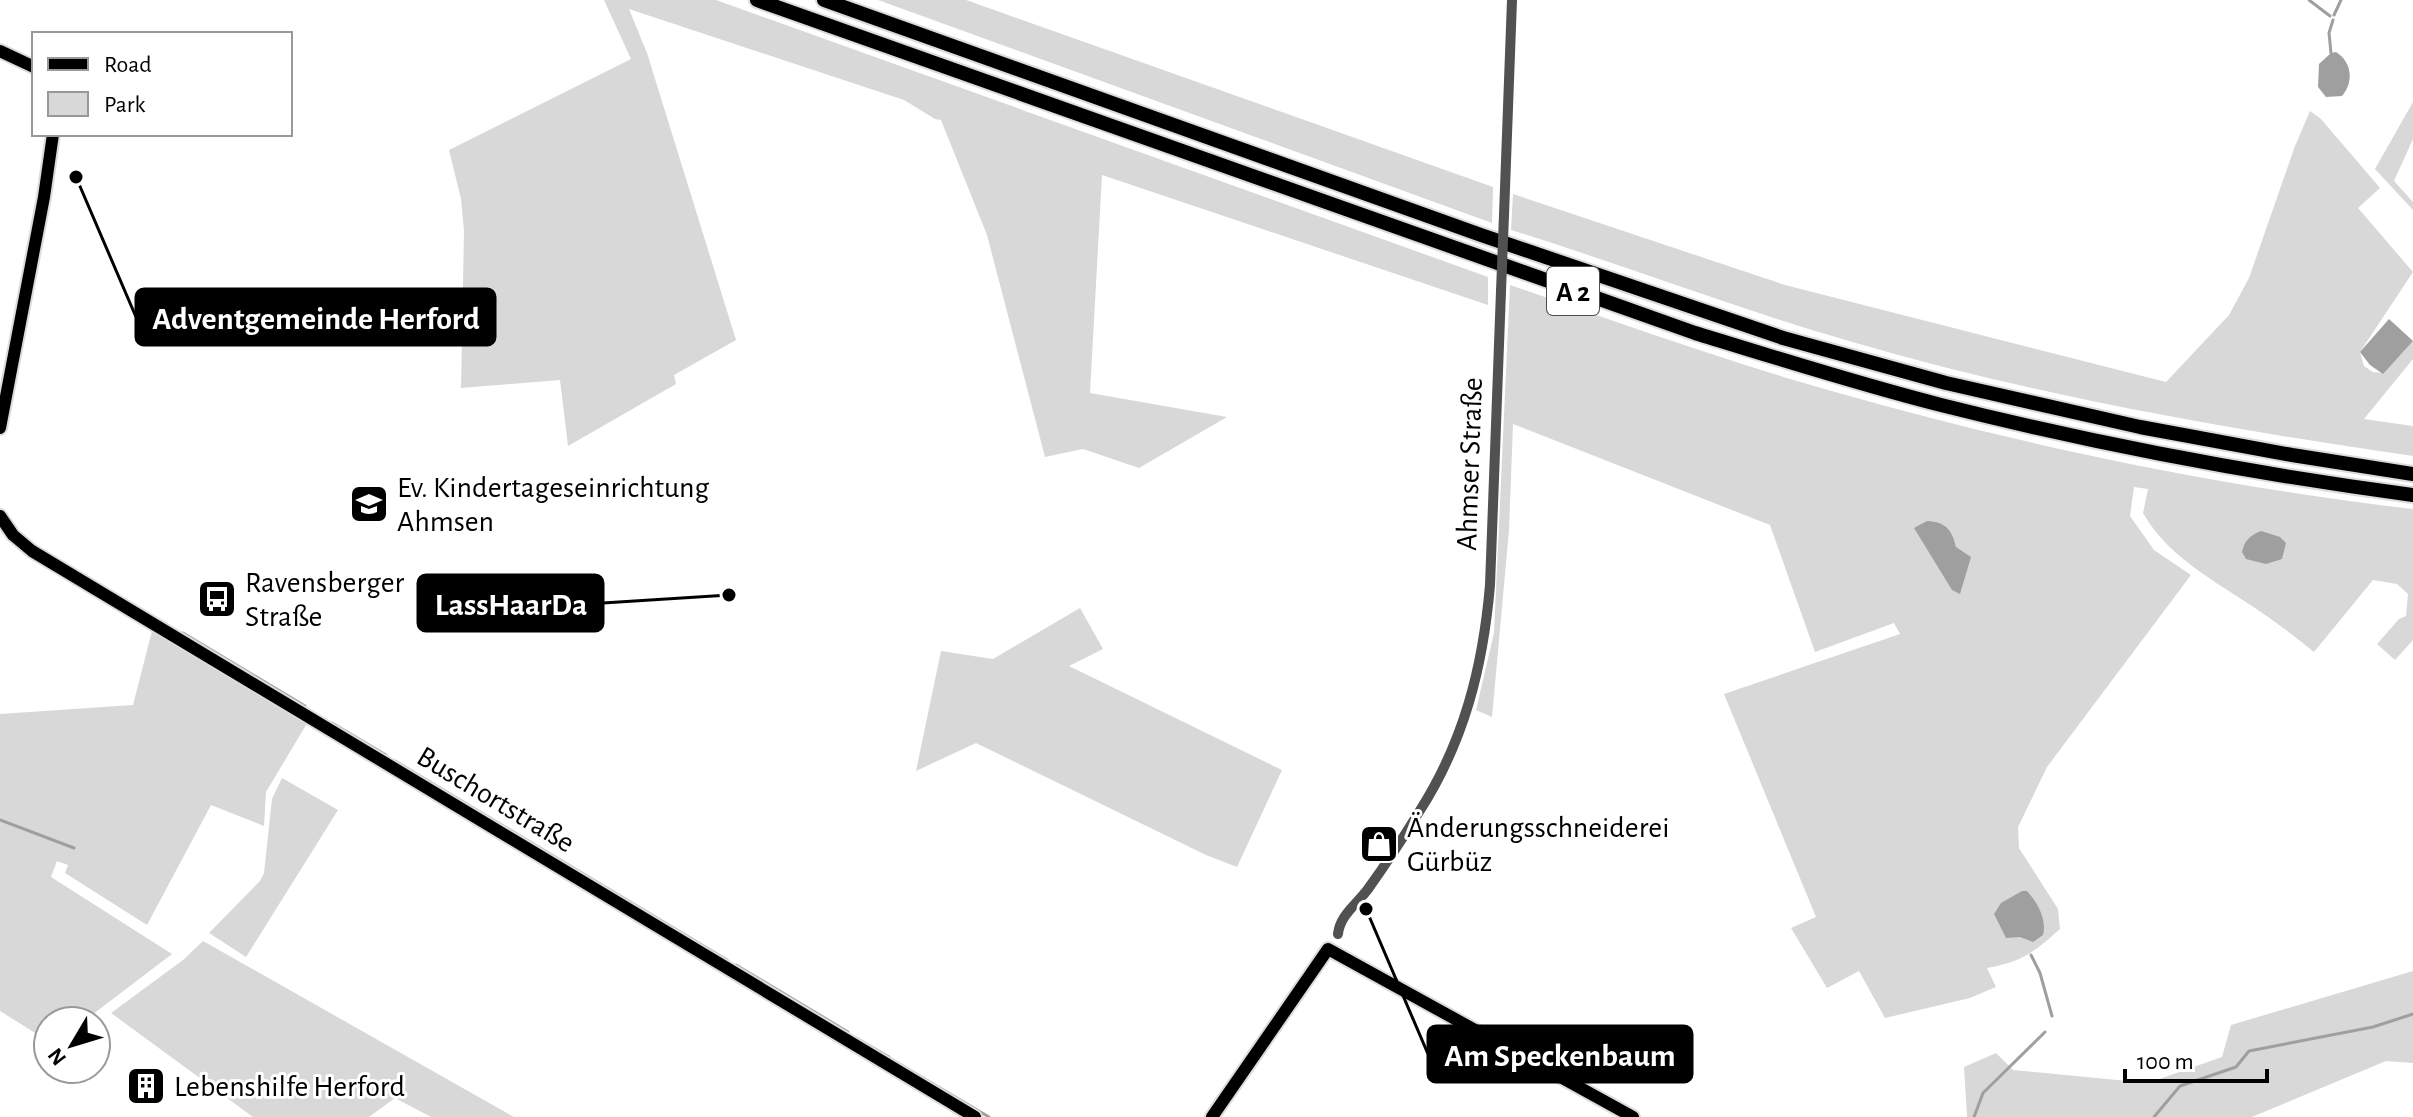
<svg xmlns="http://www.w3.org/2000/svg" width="2413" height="1117" font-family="'Alegreya Sans',sans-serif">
<rect width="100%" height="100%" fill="#fff"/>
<!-- green -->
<g fill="#d8d8d8">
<path d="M 604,0 L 716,0 L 1488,277 L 1488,305 L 1102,175 L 1090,393 L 1227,417 L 1139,468 L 1083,449 L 1045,457 L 987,235 L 941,120 L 935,119 L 904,100 L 629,9 L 647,53 L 736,340 L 674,375 L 676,384 L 568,446 L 560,380 L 461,388 L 464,231 L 461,199 L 449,150 L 631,59 Z"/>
<path d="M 878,0 L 966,0 L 1493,187 L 1492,223 Z"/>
<path d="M 2413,102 L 2413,139 L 2394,181 L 2413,202 L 2413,210 L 2375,169 Z"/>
<path d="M 2310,111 L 2321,119 L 2380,188 L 2358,208 L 2413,272 L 2360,352 L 2364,366 L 2373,372 L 2383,373 L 2413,341 L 2413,359 L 2364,419 L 2413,426 L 2413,456 C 2226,429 2038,396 1856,343 C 1740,310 1627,266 1511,230 L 1513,194 L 1785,285 L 2166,382 L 2229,315 L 2249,278 L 2295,146 Z"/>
<path d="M 1510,285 C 1605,318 1700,352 1797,381 C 1998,440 2205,485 2413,509 L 2413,640 L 2395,660 L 2377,644 L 2399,619 L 2406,616 L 2408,594 L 2397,584 L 2373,580 L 2314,652 C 2299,640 2284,628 2268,617 C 2225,586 2170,561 2143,513 L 2148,489 L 2134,487 L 2130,516 L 2154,550 L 2191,575 L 2047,767 L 2018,827 L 2019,848 L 2058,909 L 2060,929 C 2033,953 2023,961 1987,968 L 1996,987 L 1970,998 L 1885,1018 L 1859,971 L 1827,988 L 1791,928 L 1816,917 L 1724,694 L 1900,634 L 1894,623 L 1815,652 L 1770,525 L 1513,424 L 1509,530 L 1492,717 L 1476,710 L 1494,633 Z"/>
<path d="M 1080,608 L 1103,649 L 1069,666 L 1282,770 L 1237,867 L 1206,855 L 976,743 L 916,771 L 941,651 L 993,659 Z"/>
<path d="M 152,631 L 302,718 L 306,725 L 266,792 L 264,826 L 211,805 L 147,925 L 65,873 L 68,865 L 57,861 L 51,877 L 172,954 L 84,1021 L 48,1021 L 48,1041 L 0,1011 L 0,714 L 133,705 Z"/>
<path d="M 282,778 L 338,810 L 246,957 L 209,933 L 260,881 L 264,873 L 272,799 Z"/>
<path d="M 203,941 L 514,1117 L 431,1117 L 395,1098 L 369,1117 L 253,1117 L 111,1013 L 183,960 Z"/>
<path d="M 2413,971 L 2413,1063 L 2386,1061 L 2252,1117 L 1967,1117 L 1964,1067 L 1996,1053 L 2013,1070 L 2148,1083 L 2222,1057 L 2231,1025 Z"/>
</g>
<!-- water -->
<g fill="#9f9f9f">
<path d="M 2336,52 C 2352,62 2354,82 2342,96 L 2326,97 L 2318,87 L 2319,64 L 2331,53 Z"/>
<path d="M 2389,319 L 2413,341 L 2383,374 L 2370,365 L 2360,352 Z"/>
<path d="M 1927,521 C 1946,522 1952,530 1956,547 L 1971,557 L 1960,594 L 1952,590 L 1914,528 Z"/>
<path d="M 2261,531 L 2280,537 L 2286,543 L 2282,559 L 2266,564 L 2246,559 L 2242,552 C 2245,540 2249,536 2261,531 Z"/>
<path d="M 2022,891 L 2027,891 C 2038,903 2047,920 2043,935 L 2033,942 L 2020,937 L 2006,938 L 1994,914 L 2001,903 Z"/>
</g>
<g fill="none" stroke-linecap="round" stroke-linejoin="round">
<!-- stream -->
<g stroke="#9f9f9f" stroke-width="3">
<path d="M 2309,0 L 2330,16"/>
<path d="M 2334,15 L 2341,0"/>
<path d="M 2331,53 L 2329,33 L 2333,20"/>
<path d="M 183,633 L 305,706"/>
<path d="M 332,723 L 386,755"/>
<path d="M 395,761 L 727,960"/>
<path d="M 0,820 L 74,848"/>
<path d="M 2031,955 L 2040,973 L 2052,1016"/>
<path d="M 736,965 L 848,1032"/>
<path d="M 856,1038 L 889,1057"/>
<path d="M 891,1059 L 989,1117"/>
<path d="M 1974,1117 L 1983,1093 L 2045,1032"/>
<path d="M 2154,1117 L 2180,1086 L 2236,1067 L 2249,1051 L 2373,1027 L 2413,1014"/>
</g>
<defs>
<g id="major">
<path d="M 0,51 L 34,67"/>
<path d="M 0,428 L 44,197 L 53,134"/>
<path d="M 0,516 L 13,535 L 32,551 L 975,1117"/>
<path d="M 1212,1117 L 1328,949 L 1633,1117"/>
</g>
<g id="highway">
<path d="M 757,0 L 1695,333 C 1777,358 1858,384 1941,405 C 2096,444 2254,474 2413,495"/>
<path d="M 824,0 L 1481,235 L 1783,338 L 1946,383 L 2140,427 L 2292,455 L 2413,474"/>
</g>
</defs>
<!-- major casing -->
<use href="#major" stroke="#dbdbdb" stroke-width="16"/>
<!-- highway casing -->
<use href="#highway" stroke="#dbdbdb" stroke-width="18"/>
<!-- minor -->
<g stroke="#515151" stroke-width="10">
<path d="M 1504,215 L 1512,0"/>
<path d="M 1338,934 C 1340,915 1357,904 1368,889 C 1386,864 1403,838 1419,812 C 1464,742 1483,667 1490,585 L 1501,291"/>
</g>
<!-- major -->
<use href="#major" stroke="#000" stroke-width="12"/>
<!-- highway -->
<use href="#highway" stroke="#000" stroke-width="14"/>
<!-- minor-bridge -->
<path stroke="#515151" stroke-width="10" d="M 1501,291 L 1504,215"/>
</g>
<!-- icons -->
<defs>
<symbol id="school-square" viewBox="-11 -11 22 22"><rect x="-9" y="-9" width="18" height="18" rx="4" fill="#000" stroke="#fff"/><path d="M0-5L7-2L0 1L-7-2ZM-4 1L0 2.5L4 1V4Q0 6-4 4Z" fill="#fff"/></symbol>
<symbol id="bus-square" viewBox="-11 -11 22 22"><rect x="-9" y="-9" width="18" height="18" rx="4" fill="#000" stroke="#fff"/><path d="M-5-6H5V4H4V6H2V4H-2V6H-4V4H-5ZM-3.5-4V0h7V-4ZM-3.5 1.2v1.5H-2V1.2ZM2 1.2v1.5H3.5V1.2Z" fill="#fff"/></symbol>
<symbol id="shop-square" viewBox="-11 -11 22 22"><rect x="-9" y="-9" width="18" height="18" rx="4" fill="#000" stroke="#fff"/><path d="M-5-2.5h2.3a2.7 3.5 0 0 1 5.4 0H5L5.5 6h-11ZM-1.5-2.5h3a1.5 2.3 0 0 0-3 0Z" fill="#fff"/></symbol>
<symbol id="building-square" viewBox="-11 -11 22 22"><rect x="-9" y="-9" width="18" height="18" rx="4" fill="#000" stroke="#fff"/><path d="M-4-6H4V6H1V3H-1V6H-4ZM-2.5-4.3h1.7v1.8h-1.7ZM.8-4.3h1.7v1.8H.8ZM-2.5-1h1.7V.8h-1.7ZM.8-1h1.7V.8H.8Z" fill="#fff"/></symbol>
</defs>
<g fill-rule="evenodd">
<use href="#school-square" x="347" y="482" width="44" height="44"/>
<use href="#bus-square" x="195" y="577" width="44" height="44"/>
<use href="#shop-square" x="1357" y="822" width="44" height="44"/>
<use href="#building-square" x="124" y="1064" width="44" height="44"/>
</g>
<g text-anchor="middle" stroke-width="6" stroke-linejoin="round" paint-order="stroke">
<!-- shield labels -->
<rect fill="#fff" stroke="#4c4c4c" stroke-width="2" x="1547" y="267" width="52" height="48" rx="6"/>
<g font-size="28" font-weight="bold" fill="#000">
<text x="1573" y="301">A 2</text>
</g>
<!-- street labels -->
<g font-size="30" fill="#000" stroke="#fff">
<text transform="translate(1469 464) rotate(-88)" y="10">Ahmser Straße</text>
<text transform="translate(496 799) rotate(31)" y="10">Buschortstraße</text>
</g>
<!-- poi labels -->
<g font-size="30" fill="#000" stroke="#fff" text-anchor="start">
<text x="397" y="497">Ev. Kindertageseinrichtung<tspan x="397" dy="34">Ahmsen</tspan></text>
<text x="245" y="592">Ravensberger<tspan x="245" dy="34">Straße</tspan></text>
<text x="1407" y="837">Änderungsschneiderei<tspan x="1407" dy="34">Gürbüz</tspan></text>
<text x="174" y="1096">Lebenshilfe Herford</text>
</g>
</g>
<!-- callouts -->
<path fill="none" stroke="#000" stroke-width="3" d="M76 177L136 317M729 595L603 603M1366 909L1428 1054"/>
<g fill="#000" stroke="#fff" stroke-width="3">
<circle cx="76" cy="177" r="8"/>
<circle cx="729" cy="595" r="8"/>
<circle cx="1366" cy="909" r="8"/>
</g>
<g fill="#000" stroke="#000" stroke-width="3">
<rect x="136" y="289" width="359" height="56" rx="8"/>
<rect x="418" y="575" width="185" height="56" rx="8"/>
<rect x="1428" y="1026" width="264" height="56" rx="8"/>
</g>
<g font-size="32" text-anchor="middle" font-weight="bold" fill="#fff">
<text x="316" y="329">Adventgemeinde Herford</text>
<text x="511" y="615">LassHaarDa</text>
<text x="1560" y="1066">Am Speckenbaum</text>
</g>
<!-- legend -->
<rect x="32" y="32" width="260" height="104" fill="#ffffff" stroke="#999999" stroke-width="2"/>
<rect x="48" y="58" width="40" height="12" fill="#000000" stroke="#999999" stroke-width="2"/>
<text x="104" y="72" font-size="24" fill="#000000">Road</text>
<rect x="48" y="92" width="40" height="24" fill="#d8d8d8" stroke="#999999" stroke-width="2"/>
<text x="104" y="112" font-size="24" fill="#000000">Park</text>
<!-- north arrow -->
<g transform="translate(72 1045) rotate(232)"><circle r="38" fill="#ffffff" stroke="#999999" stroke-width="2"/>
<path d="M0-6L14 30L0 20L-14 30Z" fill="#000000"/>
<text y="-12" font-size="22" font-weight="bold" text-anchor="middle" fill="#000000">N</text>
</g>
<!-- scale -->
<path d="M2125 1069v12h142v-12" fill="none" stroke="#000000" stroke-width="4"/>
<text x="2137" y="1069" font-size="24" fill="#000000" stroke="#ffffff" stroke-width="6" paint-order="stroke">100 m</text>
</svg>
